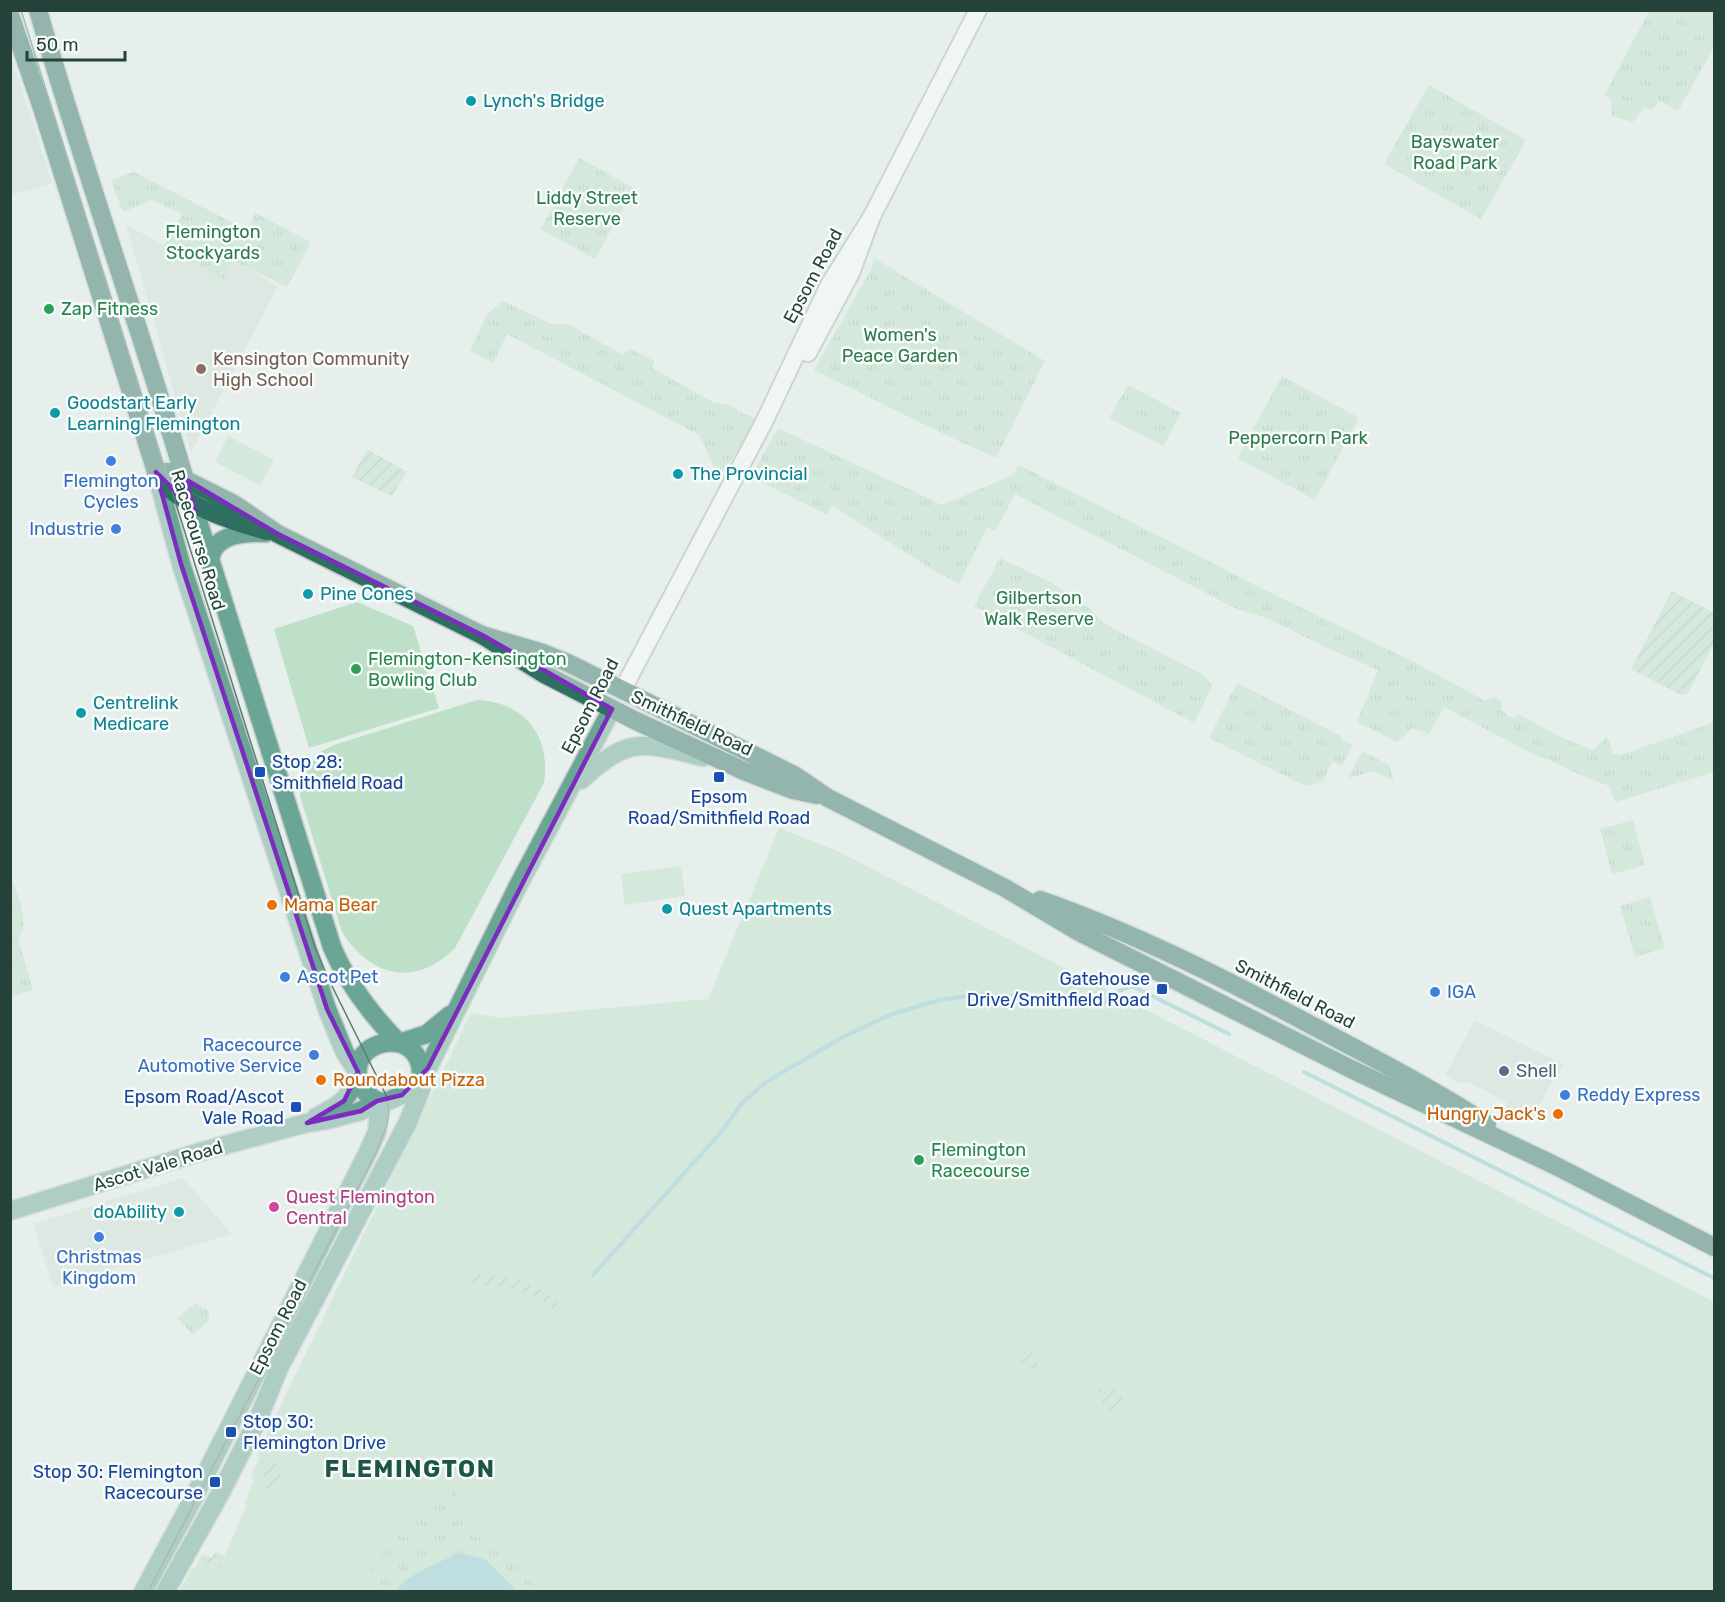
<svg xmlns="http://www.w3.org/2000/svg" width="1725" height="1602" font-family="Rubik,sans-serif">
<defs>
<pattern id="park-tufts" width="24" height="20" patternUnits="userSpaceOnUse" patternTransform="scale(1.5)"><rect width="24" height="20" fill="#bfe0c8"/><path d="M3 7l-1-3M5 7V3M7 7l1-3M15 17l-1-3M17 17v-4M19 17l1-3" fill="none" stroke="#a4c1ad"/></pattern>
<pattern id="garden-furrows" width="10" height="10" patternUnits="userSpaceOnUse" patternTransform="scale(1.5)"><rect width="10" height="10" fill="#bfe0c8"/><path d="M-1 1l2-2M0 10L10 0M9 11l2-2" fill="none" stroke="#a4c1ad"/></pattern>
</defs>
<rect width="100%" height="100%" fill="#e6efeb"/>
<!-- built -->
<g fill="#d4dfda">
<path d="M 10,53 L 52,183 L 11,195 L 10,195 Z"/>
<path d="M 126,224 L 222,280 L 234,261 L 278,286 L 191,452 Z"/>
<path d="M 1475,1020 L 1563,1064 L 1559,1074 L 1556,1073 L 1534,1116 L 1521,1111 L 1521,1120 L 1506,1111 L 1506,1102 L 1468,1082 L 1459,1083 L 1445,1075 Z"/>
<path d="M 183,1178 L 232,1234 L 53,1287 L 33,1224 Z"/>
</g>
<!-- grass -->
<g fill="#bfe0c8">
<path d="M 228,436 L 274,460 L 260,485 L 215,462 Z"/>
<path d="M 357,602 L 413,626 L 439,708 L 309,748 L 274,629 Z"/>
<path d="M 477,700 C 525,702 551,736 544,783 L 455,948 C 416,988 370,977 342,932 L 300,796 L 303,778 L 310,763 L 322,751 L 334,745 Z"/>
<path d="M 779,828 L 835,850 L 1714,1302 L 1714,1591 L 179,1592 L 192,1568 L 199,1570 L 203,1562 L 219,1568 L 247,1505 L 245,1504 L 254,1478 L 251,1476 L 260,1456 L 257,1455 L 263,1442 L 471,1013 L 501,1018 L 708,999 Z"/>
<path d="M 681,866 L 685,896 L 625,905 L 621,874 Z"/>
</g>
<!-- park -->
<g fill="url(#park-tufts)">
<path d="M 1649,11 L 1714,11 L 1714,47 L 1678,111 L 1660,101 L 1653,109 L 1643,108 L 1633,122 L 1611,116 L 1612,101 L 1605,94 Z"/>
<path d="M 1429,85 L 1526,140 L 1481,219 L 1384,164 Z"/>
<path d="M 579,158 L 634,188 L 595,259 L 541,229 Z"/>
<path d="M 134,172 L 247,230 L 255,213 L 311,242 L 287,287 L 234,261 L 223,280 L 164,246 L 182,214 L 151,200 L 123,212 L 111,180 Z"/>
<path d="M 874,258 L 1045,361 L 996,458 L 954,439 L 814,370 L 872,268 Z"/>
<path d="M 503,301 L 551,324 L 570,325 L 623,355 L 630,349 L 654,361 L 652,368 L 714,403 L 729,405 L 744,414 L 758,419 L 722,473 L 715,468 L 699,435 L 507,334 L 493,363 L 470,351 L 488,313 Z"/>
<path d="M 1282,376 L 1359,418 L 1315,500 L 1238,458 Z"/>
<path d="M 1128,385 L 1181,413 L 1163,446 L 1109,418 Z"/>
<path d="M 778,428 L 942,505 L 1013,475 L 1019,465 L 1267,591 L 1412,661 L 1485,701 L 1494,697 L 1502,702 L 1501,710 L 1514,719 L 1518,714 L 1562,738 L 1593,750 L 1607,736 L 1613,754 L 1621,755 L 1707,725 L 1714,720 L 1714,772 L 1615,802 L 1609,786 L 1573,772 L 1547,759 L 1537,756 L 1444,707 L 1429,734 L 1412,728 L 1397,742 L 1357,722 L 1378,670 L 1323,646 L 1269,619 L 1237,609 L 1015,494 L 995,531 L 987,527 L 959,584 L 931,569 L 832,505 L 827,515 L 751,477 Z"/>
<path d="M 1000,558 L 1052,583 L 1089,608 L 1103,623 L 1205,676 L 1212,686 L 1194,723 L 974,606 Z"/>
<path d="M 1237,683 L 1341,736 L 1340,739 L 1353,745 L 1342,765 L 1332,762 L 1322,782 L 1306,786 L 1209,738 Z"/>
<path d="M 1362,751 L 1389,765 L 1394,781 L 1374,771 L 1348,778 Z"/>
<path d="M 1633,820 L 1645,865 L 1612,874 L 1600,829 Z"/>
<path d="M 10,875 C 16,892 26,910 23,928 C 22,933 19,937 19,942 L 33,990 L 11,997 Z"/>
<path d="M 1650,897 L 1665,948 L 1635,957 L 1620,906 Z"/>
<path d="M 196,1303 L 208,1311 L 209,1320 L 193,1335 L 177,1318 Z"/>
<path d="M 436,1486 L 451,1486 L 539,1591 L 357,1592 L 361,1582 L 419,1500 Z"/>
</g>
<!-- garden -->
<g fill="url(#garden-furrows)">
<path d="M 367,449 L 407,472 L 392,496 L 352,477 Z"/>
<path d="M 1672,591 L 1714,613 L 1714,643 L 1688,693 L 1681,695 L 1631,669 Z"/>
<path d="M 493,1274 L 528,1283 L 557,1299 L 558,1306 L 554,1310 C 533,1289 493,1283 465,1284 L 463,1275 Z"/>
<path d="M 1033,1350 L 1038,1356 L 1038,1369 L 1024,1368 L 1019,1362 Z"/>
<path d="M 1100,1389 L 1122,1390 L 1122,1403 L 1109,1411 L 1097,1396 L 1097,1390 Z"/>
<path d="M 262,1462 L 284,1465 L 275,1490 L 271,1495 L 267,1494 Z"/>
<path d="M 215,1552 L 225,1556 L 219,1568 L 203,1562 L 199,1570 L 195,1569 L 202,1554 L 212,1558 Z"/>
</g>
<!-- water -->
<path fill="#8ec9d4" d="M 460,1553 L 486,1560 L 513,1587 L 514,1591 L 396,1591 C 411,1572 438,1563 460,1553 Z"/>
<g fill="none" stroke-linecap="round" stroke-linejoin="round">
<!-- stream -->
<g stroke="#8ec9d4" stroke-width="4">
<path d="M 1304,1072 L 1714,1278"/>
<path d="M 593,1275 L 723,1130 L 742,1103 L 766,1082 L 843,1037 L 892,1014 L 939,1000 L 982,994 L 1047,999 L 1092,1006 L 1110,1001 L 1119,991 L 1132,986 L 1229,1034"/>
</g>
<defs>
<g id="minor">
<path d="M 808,353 L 851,273 L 872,216 L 978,10"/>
<path d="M 623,689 L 764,422 L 829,285 L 872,216"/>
</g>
<g id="major">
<path d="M 156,472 L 181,564 L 327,1009 L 345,1053 L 357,1071"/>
<path d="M 192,502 L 332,947 C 347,983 371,1014 398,1042"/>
<path d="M 210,561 C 212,534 245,532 266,533"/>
<path d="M 581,780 C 629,736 642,742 703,757"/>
<path d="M 399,1043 L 427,1034 L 450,1015"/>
<path d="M 421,1078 C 424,1021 342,1040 360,1083 C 363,1092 371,1098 380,1102 L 388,1101 L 404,1094 L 419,1080 L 428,1068 L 518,886 L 612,709"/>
<path d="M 316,1117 C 339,1105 350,1100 357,1074"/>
<path d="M 10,1211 L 203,1151 L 307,1123 L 327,1120 L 361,1111 L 377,1101"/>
<path d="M 143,1592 L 193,1499 L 367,1154 L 377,1132 L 380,1102"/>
<path d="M 165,1592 L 220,1494 L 259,1417 L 279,1368 L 407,1124 L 421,1090 L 420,1079"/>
</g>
<g id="highway">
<path d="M 38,10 C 84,170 140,327 187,486"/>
<path d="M 10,15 L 42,108 L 158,478 C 178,504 237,523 267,531"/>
<path d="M 156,472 L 170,472 L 234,504 L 278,534 L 482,635 L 544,674 L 636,721 L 744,771 L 793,790 L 817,795"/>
<path d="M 482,635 L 543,653 L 568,663 L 794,775 L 828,798 L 1005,888 L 1079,932 L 1351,1069 L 1552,1164 L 1714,1247"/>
<path d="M 1040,900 C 1135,933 1225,979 1313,1026 C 1373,1058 1430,1087 1487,1124"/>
</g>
</defs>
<!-- minor casing -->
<use href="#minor" stroke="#a8b8b2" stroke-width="20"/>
<!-- major casing -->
<use href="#major" stroke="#c2cac8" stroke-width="21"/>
<!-- highway casing -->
<use href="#highway" stroke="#c2cac8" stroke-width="21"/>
<!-- minor -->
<use href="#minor" stroke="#fff" stroke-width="16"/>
<!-- major -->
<use href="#major" stroke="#6aa596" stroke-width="18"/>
<!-- highway -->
<use href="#highway" stroke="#2f6f62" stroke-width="18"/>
<!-- tram -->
<path stroke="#5f7d75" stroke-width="1.5" d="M 21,10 L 315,947 L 328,978 L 386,1095 L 389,1112 L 387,1125 L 375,1155 L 148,1592"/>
</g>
<!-- marked area -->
<path d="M0 0H1725V1602H0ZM 156,472 L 195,511 L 185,479 L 278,534 L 482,635 L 612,709 L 428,1068 L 402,1095 L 377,1101 L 361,1111 L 307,1123 L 344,1101 L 358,1072 L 327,1009 L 181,564 Z" fill="#e6efeb" fill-opacity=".55" fill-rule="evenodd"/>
<path fill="none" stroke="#7b2cbf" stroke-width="4.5" stroke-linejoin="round" d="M 156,472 L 195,511 L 185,479 L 278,534 L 482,635 L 612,709 L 428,1068 L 402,1095 L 377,1101 L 361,1111 L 307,1123 L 344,1101 L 358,1072 L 327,1009 L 181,564 Z"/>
<!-- markers -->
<g fill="#0f9aa8" stroke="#f7fbf9" stroke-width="2">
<circle cx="471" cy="101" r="6"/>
<circle cx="55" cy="413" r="6"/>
<circle cx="678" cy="474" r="6"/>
<circle cx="308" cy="594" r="6"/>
<circle cx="81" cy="713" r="6"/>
<circle cx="667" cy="909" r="6"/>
<circle cx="179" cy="1212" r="6"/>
</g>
<g fill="#2e9e5b" stroke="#f7fbf9" stroke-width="2">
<circle cx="49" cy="309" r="6"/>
<circle cx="356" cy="669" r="6"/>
<circle cx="919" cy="1160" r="6"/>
</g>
<circle fill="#8d6e63" stroke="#f7fbf9" stroke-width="2" cx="201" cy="369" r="6"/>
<g fill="#3f7fe0" stroke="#f7fbf9" stroke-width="2">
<circle cx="111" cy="461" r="6"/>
<circle cx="116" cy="529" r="6"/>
<circle cx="285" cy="977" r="6"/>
<circle cx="1435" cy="992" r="6"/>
<circle cx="314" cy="1055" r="6"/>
<circle cx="1565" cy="1095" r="6"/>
<circle cx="99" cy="1237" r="6"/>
</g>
<g fill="#1a4fb4" stroke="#f7fbf9" stroke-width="2">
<rect x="254" y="766" width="12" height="12" rx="3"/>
<rect x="713" y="771" width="12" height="12" rx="3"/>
<rect x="1156" y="983" width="12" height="12" rx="3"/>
<rect x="290" y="1101" width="12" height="12" rx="3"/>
<rect x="225" y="1426" width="12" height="12" rx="3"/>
<rect x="209" y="1476" width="12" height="12" rx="3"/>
</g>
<g fill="#e8710a" stroke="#f7fbf9" stroke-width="2">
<circle cx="272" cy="905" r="6"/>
<circle cx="321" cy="1080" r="6"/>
<circle cx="1558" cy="1114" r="6"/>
</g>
<circle fill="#5c6f8a" stroke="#f7fbf9" stroke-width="2" cx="1504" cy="1071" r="6"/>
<circle fill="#d1479c" stroke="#f7fbf9" stroke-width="2" cx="274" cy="1207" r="6"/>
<g text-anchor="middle" stroke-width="5" stroke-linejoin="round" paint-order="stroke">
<!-- culture labels -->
<g font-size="18" fill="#0d838f" stroke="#f7fbf9" text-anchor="start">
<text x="483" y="107">Lynch's Bridge</text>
<text x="67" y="409">Goodstart Early<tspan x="67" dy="21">Learning Flemington</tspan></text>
<text x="690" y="480">The Provincial</text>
<text x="320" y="600">Pine Cones</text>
<text x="93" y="709">Centrelink<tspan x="93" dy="21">Medicare</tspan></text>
<text x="679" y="915">Quest Apartments</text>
<text x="167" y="1218" text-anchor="end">doAbility</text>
</g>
<!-- park labels -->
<g font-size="18" fill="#2d7a4b" stroke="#f7fbf9">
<text x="1455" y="148">Bayswater<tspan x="1455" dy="21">Road Park</tspan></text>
<text x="587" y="204">Liddy Street<tspan x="587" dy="21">Reserve</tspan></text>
<text x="213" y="238">Flemington<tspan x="213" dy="21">Stockyards</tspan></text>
<text x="900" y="341">Women's<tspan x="900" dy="21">Peace Garden</tspan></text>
<text x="1298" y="444">Peppercorn Park</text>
<text x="1039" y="604">Gilbertson<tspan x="1039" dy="21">Walk Reserve</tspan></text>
</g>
<!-- street labels -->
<g font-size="18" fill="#24423a" stroke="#f7fbf9">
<text transform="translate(813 276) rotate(-62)" y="6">Epsom Road</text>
<text transform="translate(198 540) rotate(73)" y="6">Racecourse Road</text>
<text transform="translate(590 706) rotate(-63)" y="6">Epsom Road</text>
<text transform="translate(692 723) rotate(25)" y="6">Smithfield Road</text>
<text transform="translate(1295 994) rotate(27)" y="6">Smithfield Road</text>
<text transform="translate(158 1166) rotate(-17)" y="6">Ascot Vale Road</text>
<text transform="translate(278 1327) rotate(-63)" y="6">Epsom Road</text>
</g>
<!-- leisure labels -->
<g font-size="18" fill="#27864d" stroke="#f7fbf9" text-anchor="start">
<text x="61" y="315">Zap Fitness</text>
<text x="368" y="665">Flemington-Kensington<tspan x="368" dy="21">Bowling Club</tspan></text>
<text x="931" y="1156">Flemington<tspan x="931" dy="21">Racecourse</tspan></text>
</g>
<!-- education labels -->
<g font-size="18" fill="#785e54" stroke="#f7fbf9" text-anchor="start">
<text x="213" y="365">Kensington Community<tspan x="213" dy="21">High School</tspan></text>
</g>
<!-- shop labels -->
<g font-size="18" fill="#366cbe" stroke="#f7fbf9" text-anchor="start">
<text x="111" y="487" text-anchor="middle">Flemington<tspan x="111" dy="21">Cycles</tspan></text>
<text x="104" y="535" text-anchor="end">Industrie</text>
<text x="297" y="983">Ascot Pet</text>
<text x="1447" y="998">IGA</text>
<text x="302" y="1051" text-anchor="end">Racecource<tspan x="302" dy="21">Automotive Service</tspan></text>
<text x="1577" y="1101">Reddy Express</text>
<text x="99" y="1263" text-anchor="middle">Christmas<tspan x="99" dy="21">Kingdom</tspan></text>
</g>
<!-- transit labels -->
<g font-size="18" fill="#164399" stroke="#f7fbf9" text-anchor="end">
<text x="272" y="768" text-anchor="start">Stop 28:<tspan x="272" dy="21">Smithfield Road</tspan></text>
<text x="719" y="803" text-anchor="middle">Epsom<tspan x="719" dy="21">Road/Smithfield Road</tspan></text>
<text x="1150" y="985">Gatehouse<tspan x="1150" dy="21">Drive/Smithfield Road</tspan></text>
<text x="284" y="1103">Epsom Road/Ascot<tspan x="284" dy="21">Vale Road</tspan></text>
<text x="243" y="1428" text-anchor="start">Stop 30:<tspan x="243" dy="21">Flemington Drive</tspan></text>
<text x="203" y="1478">Stop 30: Flemington<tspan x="203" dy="21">Racecourse</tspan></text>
</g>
<!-- food labels -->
<g font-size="18" fill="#c56008" stroke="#f7fbf9" text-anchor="start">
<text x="284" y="911">Mama Bear</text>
<text x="333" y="1086">Roundabout Pizza</text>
<text x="1546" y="1120" text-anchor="end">Hungry Jack's</text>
</g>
<!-- service labels -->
<g font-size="18" fill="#4e5e75" stroke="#f7fbf9" text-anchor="start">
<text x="1516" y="1077">Shell</text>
</g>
<!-- hotel labels -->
<g font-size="18" fill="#b23c85" stroke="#f7fbf9" text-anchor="start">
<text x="286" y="1203">Quest Flemington<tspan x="286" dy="21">Central</tspan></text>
</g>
<!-- district labels -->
<g font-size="24" font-weight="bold" letter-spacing="1.5" fill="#1f5548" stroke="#f7fbf9">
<text x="410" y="1477">FLEMINGTON</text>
</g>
</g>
<!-- border -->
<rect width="1725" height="1602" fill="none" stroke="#24423a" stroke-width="24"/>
<!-- scale -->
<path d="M27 51v9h98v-9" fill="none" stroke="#24423a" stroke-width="3"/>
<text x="36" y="51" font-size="18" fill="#24423a" stroke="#f7fbf9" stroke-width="4.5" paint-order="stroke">50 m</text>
</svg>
